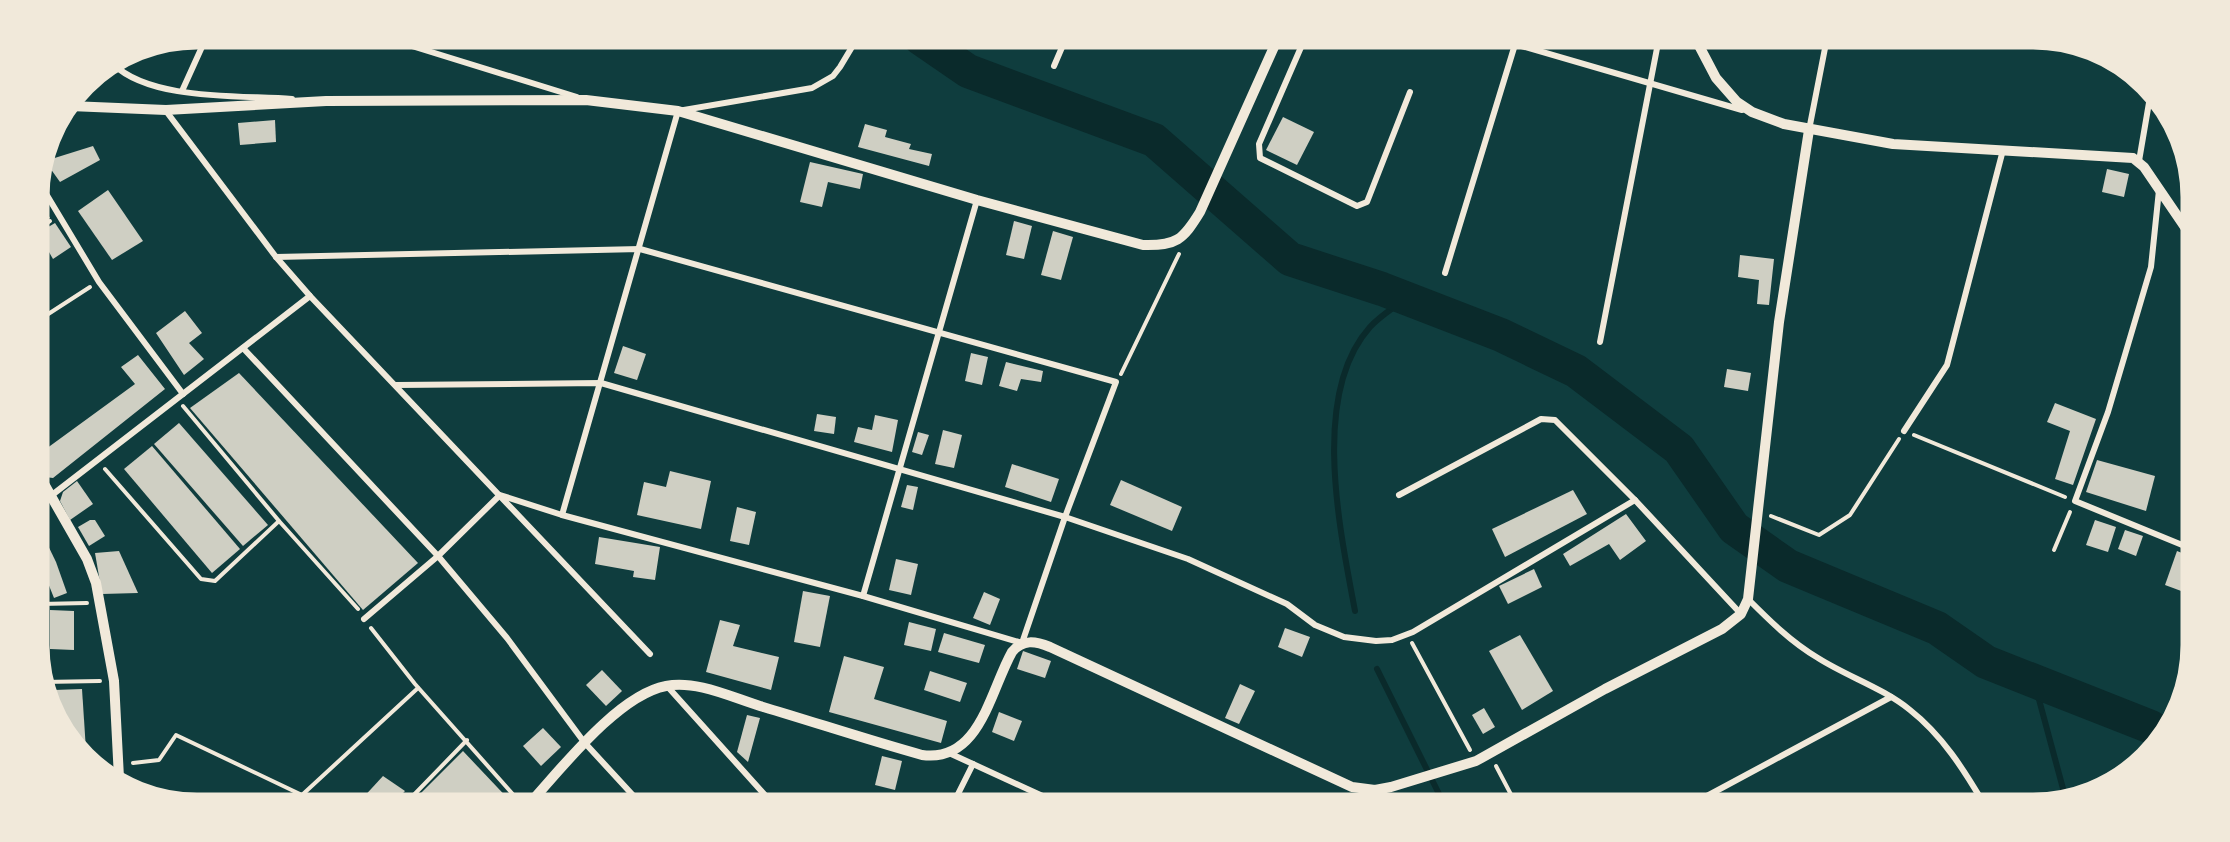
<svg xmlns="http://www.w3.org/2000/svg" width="2230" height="842" font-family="'PT Sans',sans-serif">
<rect width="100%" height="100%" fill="#0f3d3e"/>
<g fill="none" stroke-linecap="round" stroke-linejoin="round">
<!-- stream -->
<g stroke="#0a2a2b" stroke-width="6">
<path d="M 1355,611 C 1340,530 1310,394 1370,327 C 1380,316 1395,307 1406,298"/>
<path d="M 1377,669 L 1444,804"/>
<path d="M 2034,681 L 2065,796"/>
</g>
<!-- river -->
<path stroke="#0a2a2b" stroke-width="34" d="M 920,38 L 968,71 L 1154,140 L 1290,259 L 1382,289 L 1501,335 L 1576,371 L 1679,449 L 1734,528 L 1788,566 L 1937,628 L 1986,662 L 2151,727 L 2158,732"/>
</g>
<!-- building -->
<g fill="#cfcfc3">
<path d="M 1283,117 L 1314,132 L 1297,165 L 1266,150 Z"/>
<path d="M 275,120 L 276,142 L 240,145 L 238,123 Z"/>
<path d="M 865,124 L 887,130 L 885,137 L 911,144 L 909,149 L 932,154 L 929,166 L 858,147 Z"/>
<path d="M 93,146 L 100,160 L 60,182 L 45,161 Z"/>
<path d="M 810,162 L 863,174 L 860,189 L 828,182 L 822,207 L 800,202 Z"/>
<path d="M 2107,169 L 2129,174 L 2124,197 L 2102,192 Z"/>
<path d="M 108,190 L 143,241 L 112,260 L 78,211 Z"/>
<path d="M 38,198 L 50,218 L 38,224 Z"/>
<path d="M 1014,221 L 1032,226 L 1024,259 L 1006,255 Z"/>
<path d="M 55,223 L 71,247 L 53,259 L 38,233 Z"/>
<path d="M 1053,231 L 1073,237 L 1061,280 L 1041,275 Z"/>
<path d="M 1740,255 L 1774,259 L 1769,305 L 1757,304 L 1759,280 L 1738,277 Z"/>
<path d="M 185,311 L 202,333 L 189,343 L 204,359 L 184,375 L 156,333 Z"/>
<path d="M 623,346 L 646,354 L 637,380 L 614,373 Z"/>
<path d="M 971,353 L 988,357 L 982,385 L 965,381 Z"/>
<path d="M 138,355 L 165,389 L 53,478 L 45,477 L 39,473 L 39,454 L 135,384 L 121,367 Z"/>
<path d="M 1006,362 L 1043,371 L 1041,382 L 1021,379 L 1017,391 L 999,386 Z"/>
<path d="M 1727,369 L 1751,373 L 1748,391 L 1724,387 Z"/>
<path d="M 239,373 L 418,563 L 363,610 L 190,408 Z"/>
<path d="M 2055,403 L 2096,419 L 2073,485 L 2055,479 L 2070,431 L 2047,422 Z"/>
<path d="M 817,414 L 836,417 L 834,434 L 814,431 Z"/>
<path d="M 875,415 L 898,420 L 892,452 L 854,442 L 858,427 L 872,430 Z"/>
<path d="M 179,423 L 268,525 L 243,546 L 154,444 Z"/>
<path d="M 943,430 L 962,435 L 954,468 L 935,464 Z"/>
<path d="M 918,432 L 929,435 L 922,455 L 912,452 Z"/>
<path d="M 152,446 L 240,549 L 212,573 L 124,469 Z"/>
<path d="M 2097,460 L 2155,476 L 2146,511 L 2086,492 Z"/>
<path d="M 1012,464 L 1059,479 L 1051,502 L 1005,487 Z"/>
<path d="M 670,471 L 711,481 L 701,529 L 637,515 L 644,482 L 666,487 Z"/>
<path d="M 1121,480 L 1182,507 L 1172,531 L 1110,505 Z"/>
<path d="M 77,481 L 93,504 L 70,520 L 60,501 L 63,492 Z"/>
<path d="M 907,485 L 918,487 L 913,510 L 901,507 Z"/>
<path d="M 1573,490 L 1587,514 L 1505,557 L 1492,529 Z"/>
<path d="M 737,507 L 756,512 L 749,545 L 730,541 Z"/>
<path d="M 2190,512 L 2192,513 L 2192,536 L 2183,533 Z"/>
<path d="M 1626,514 L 1646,541 L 1620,560 L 1609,544 L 1570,566 L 1563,554 Z"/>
<path d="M 90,520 L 95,520 L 105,536 L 89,546 L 78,527 Z"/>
<path d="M 2095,520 L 2116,527 L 2108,552 L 2086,545 Z"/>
<path d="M 40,529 L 56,562 L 67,593 L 54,598 L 40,563 Z"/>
<path d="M 2125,530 L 2143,536 L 2136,556 L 2118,549 Z"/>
<path d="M 599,537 L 660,547 L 655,580 L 633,577 L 634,571 L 595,564 Z"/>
<path d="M 119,551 L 138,593 L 102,594 L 95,553 Z"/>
<path d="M 2177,551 L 2192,557 L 2192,595 L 2165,585 Z"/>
<path d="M 896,559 L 918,564 L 911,595 L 889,590 Z"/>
<path d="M 1534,569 L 1542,587 L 1508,604 L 1499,586 Z"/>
<path d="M 803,591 L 830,596 L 820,647 L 794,642 Z"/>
<path d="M 984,592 L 1000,599 L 990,625 L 973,618 Z"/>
<path d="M 50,610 L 74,611 L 74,650 L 50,649 Z"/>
<path d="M 720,620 L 740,625 L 733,646 L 779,657 L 771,690 L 706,672 Z"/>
<path d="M 909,622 L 936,629 L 931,651 L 904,645 Z"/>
<path d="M 1285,628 L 1310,637 L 1302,657 L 1278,647 Z"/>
<path d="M 944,633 L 985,645 L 979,663 L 938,652 Z"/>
<path d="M 1520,635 L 1553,691 L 1522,710 L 1489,651 Z"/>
<path d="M 1023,651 L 1051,661 L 1045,678 L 1017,669 Z"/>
<path d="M 844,656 L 884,667 L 874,699 L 947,721 L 941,743 L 829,712 Z"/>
<path d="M 602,670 L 622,691 L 606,706 L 586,685 Z"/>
<path d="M 930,671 L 967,683 L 960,702 L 924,690 Z"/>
<path d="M 1240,684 L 1255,691 L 1239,724 L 1225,718 Z"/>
<path d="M 82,689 L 86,750 L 78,751 L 55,705 L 54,690 Z"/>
<path d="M 1484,708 L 1495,727 L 1483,734 L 1472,715 Z"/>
<path d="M 999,712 L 1022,721 L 1014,741 L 992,732 Z"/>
<path d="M 747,715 L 760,718 L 748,762 L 737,752 Z"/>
<path d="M 543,728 L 561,747 L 541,766 L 523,746 Z"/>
<path d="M 463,751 L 513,804 L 410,804 Z"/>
<path d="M 882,756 L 902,761 L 895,790 L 875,785 Z"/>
<path d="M 383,776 L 405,791 L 393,804 L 365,804 L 360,801 Z"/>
</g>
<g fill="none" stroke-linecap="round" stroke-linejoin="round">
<!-- path -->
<g stroke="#f1e9da" stroke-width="4">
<path d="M 38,229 L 50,221"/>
<path d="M 39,320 L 90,287"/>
<path d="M 1121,374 L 1179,254"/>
<path d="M 183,406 L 279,521 L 358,609"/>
<path d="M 1914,435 L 2065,497"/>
<path d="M 105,469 L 201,579 L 215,581 L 279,521"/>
<path d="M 1771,516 L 1819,535 L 1850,515 L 1899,439"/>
<path d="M 2054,550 L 2070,512"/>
<path d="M 40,604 L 87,603"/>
<path d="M 371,628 L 415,684 L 518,800"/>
<path d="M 1412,643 L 1470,750"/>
<path d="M 2184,659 L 2192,637"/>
<path d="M 43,682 L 100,681"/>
<path d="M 133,763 L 159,760 L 176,735 L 302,795"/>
<path d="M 1496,766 L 1516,804"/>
<path d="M 298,804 L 302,795 L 418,688"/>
<path d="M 405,804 L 467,740"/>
</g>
<!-- minor -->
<g stroke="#f1e9da" stroke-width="6">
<path d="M 386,38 L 577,97"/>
<path d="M 1305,38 L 1259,144 L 1260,158 L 1357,206 L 1367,202 L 1410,92"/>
<path d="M 1494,38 L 1742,110"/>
<path d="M 113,64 C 151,101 241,95 292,99"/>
<path d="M 1054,66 L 1066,38"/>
<path d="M 182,91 L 206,38"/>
<path d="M 166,111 L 276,257 L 310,296 L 650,654"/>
<path d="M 1809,130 L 1827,38"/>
<path d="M 2139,161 L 2151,91"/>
<path d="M 39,182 L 99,282 L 183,394"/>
<path d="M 2159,190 L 2151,267 L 2108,412 L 2075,501 L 2192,549"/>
<path d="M 276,257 L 640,249 L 1116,382 L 1065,517 L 1022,643 L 863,596 L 562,515 L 500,495 L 438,556 L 364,619"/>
<path d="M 1445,273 L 1517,38"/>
<path d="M 1600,342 L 1659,38"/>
<path d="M 243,348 L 438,556 L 507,638 L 584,742 L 641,804"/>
<path d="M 396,385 L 601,383 L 1065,517 L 1188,559 L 1287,604 L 1315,625 L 1344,637 L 1376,641 L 1392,640 L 1413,632 L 1635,500"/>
<path d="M 1904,431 L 1947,365 L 2003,150"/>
<path d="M 52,495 L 310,296"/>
<path d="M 1399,495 L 1541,419 L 1555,420 L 1635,500 L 1741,614"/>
<path d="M 562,515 L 678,111 L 812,88 L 833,76 L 840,67 L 852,47 L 853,38"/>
<path d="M 863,596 L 977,200"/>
<path d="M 1748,599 C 1770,621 1791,642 1818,658 C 1848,677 1883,688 1910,710 C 1942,735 1964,770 1984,804"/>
<path d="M 667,686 L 773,804"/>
<path d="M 949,753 L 1060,804"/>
<path d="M 953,804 L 973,764"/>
<path d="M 1358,804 L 1375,790"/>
<path d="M 1692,804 L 1891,697"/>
</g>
<!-- tertiary -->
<g stroke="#f1e9da" stroke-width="10">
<path d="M 1695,38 L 1716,78 L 1737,102 L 1752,112 L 1784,124 L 1893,144 L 2133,158 L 2144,167 L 2191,236"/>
<path d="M 70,106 L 166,110 L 326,101 L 586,100 L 678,111 L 977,200 L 1143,245 C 1176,246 1183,240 1200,212 L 1278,38"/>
<path d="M 39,475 L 87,559 L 96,583 L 114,681 L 119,778"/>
<path d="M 529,804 C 561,769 618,695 666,686 C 696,680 731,697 760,706 C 814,722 868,740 922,755 C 980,763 990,691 1012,652 C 1023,639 1035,641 1050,647 L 1352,787 L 1375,790 L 1391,787 L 1476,761 L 1605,689 L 1722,629 L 1741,614 L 1748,599 L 1779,322 L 1809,130"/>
</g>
</g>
<!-- crop -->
<path d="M0 0H2230V842H0ZM197 48H2033A149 149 0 0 1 2182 197V645A149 149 0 0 1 2033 794H197A149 149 0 0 1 48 645V197A149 149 0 0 1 197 48Z" fill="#f1e9da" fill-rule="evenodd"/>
<path fill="none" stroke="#f1e9da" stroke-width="3" d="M197 48H2033A149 149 0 0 1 2182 197V645A149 149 0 0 1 2033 794H197A149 149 0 0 1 48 645V197A149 149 0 0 1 197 48Z"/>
</svg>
